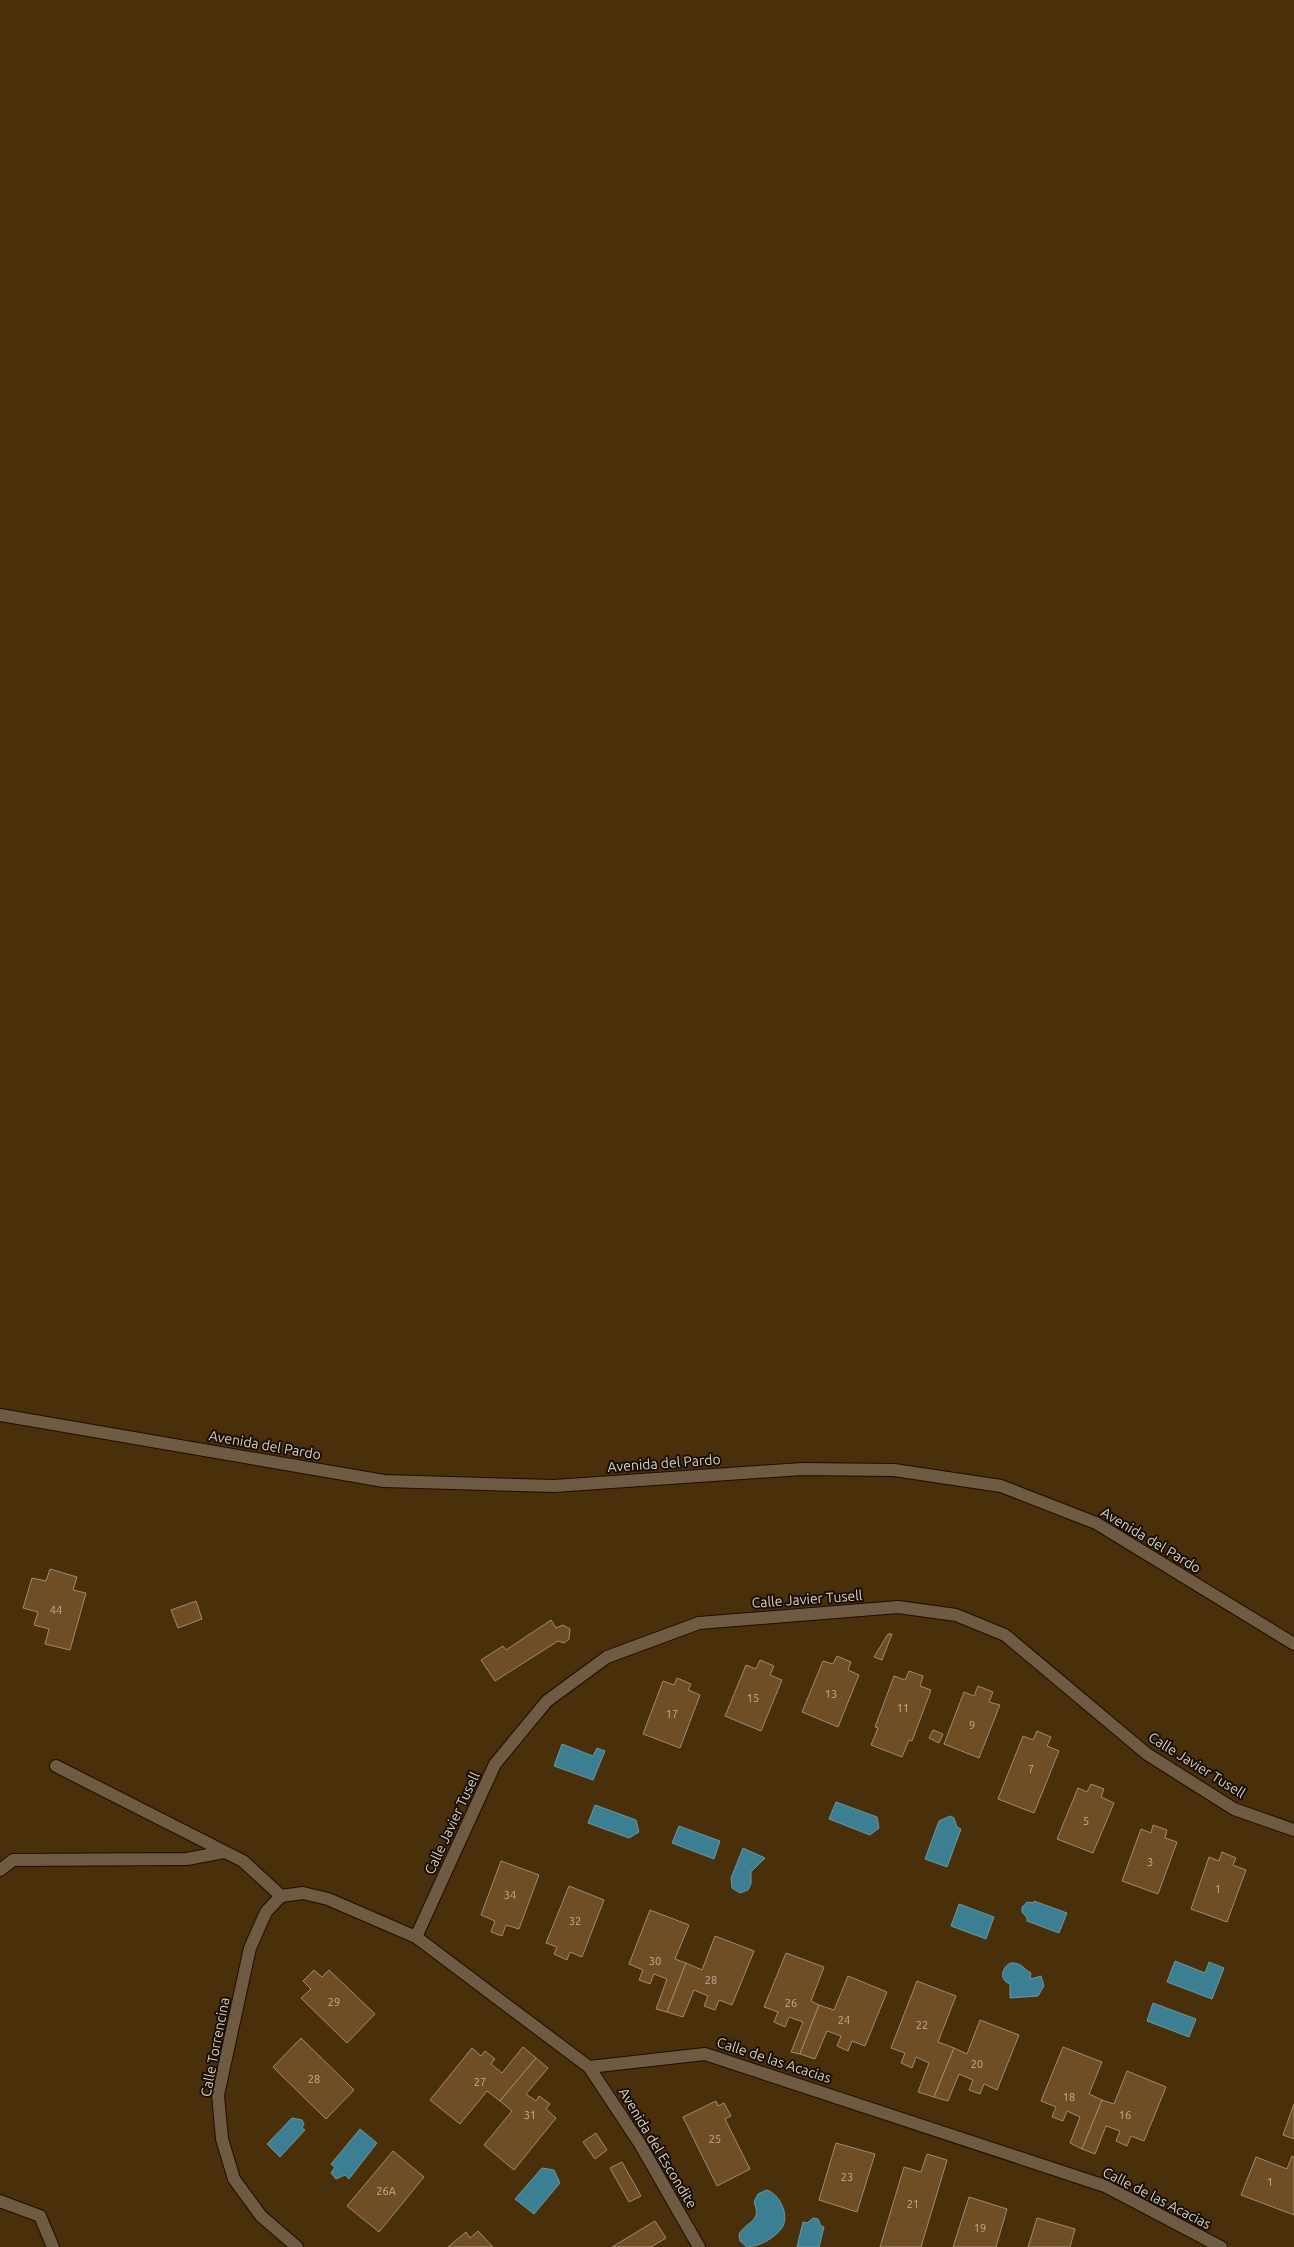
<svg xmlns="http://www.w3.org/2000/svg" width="1294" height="2247" font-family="Ubuntu,sans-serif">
<rect width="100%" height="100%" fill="#37250f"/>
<!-- green -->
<rect fill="#4a2f0b" x="0" y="0" width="1294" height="2247"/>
<!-- water -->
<g fill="#3d7f92" stroke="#6c97a0">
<path d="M 562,1744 L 593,1756 L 597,1748 L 605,1751 L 593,1780 L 554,1766 Z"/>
<path d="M 836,1802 L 877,1817 L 879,1828 L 870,1835 L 829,1819 Z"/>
<path d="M 595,1805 L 636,1820 L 639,1832 L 629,1838 L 588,1823 Z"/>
<path d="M 950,1816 L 954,1818 L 957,1827 L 961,1829 L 947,1867 L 925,1859 L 939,1821 Z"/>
<path d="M 679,1826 L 720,1841 L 714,1859 L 672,1843 Z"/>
<path d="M 743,1848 L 765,1858 L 751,1872 L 751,1884 L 748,1890 L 740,1893 L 732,1888 L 731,1878 Z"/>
<path d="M 1034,1901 L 1067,1913 L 1059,1933 L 1027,1921 L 1027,1918 L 1022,1912 L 1022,1907 L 1027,1902 L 1033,1903 Z"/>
<path d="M 959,1904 L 994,1917 L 986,1939 L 951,1926 Z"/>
<path d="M 1175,1961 L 1205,1973 L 1209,1962 L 1224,1968 L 1212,1999 L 1167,1982 Z"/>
<path d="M 1010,1963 C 1022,1962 1023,1969 1031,1973 L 1030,1979 L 1041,1976 L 1044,1986 L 1038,1996 L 1010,1998 L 1010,1984 C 999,1980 1001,1969 1010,1963 Z"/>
<path d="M 1153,2003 L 1196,2019 L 1189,2037 L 1147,2021 Z"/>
<path d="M 292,2118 L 302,2120 L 304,2124 L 302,2128 L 305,2130 L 280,2157 L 267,2144 Z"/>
<path d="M 360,2129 L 377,2143 L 349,2179 L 345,2175 L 336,2179 L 331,2173 L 335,2167 L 331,2164 Z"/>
<path d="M 542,2168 L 554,2170 L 560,2183 L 534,2214 L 515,2199 Z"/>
<path d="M 767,2190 C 779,2194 789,2213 783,2226 C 777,2237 759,2247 747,2247 L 740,2241 L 739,2234 C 748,2220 762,2222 754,2202 L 758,2194 Z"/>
<path d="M 813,2218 L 818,2219 L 821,2226 L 824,2227 L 819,2247 L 797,2247 L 803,2222 L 807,2223 Z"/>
</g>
<!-- building -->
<g fill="#704e25" stroke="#a08a71">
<path d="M 50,1569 L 77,1577 L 73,1590 L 86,1593 L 70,1650 L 45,1644 L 49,1629 L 34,1625 L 38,1612 L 23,1608 L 32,1578 L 46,1581 Z"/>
<path d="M 196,1601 L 202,1619 L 178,1628 L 171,1610 Z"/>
<path d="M 551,1620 L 556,1628 L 563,1625 L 570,1629 L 569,1639 L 564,1643 L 558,1641 L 495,1681 L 481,1660 L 503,1646 L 506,1650 Z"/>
<path d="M 888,1634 L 892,1634 L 882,1660 L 874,1657 Z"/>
<path d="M 837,1656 L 851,1662 L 848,1670 L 859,1675 L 838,1727 L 802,1712 L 823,1661 L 833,1664 Z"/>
<path d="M 760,1660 L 774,1666 L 770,1675 L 782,1680 L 761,1731 L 725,1716 L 746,1665 L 756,1669 Z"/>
<path d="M 909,1671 L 923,1676 L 920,1686 L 931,1690 L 912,1741 L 909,1740 L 902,1757 L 871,1745 L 878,1728 L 875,1727 L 894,1676 L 905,1680 Z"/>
<path d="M 677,1678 L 691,1684 L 688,1690 L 700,1695 L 680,1748 L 643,1734 L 663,1681 L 674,1685 Z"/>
<path d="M 978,1686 L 993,1692 L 989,1702 L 1000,1705 L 979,1758 L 944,1744 L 964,1692 L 974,1696 Z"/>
<path d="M 933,1730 L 943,1734 L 939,1743 L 929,1738 Z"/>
<path d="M 1037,1731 L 1051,1737 L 1047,1746 L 1059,1751 L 1034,1813 L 998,1799 L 1023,1736 L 1033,1740 Z"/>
<path d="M 1091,1784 L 1104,1789 L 1101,1797 L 1114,1803 L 1093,1853 L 1057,1839 L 1078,1788 L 1087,1792 Z"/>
<path d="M 1153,1825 L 1167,1830 L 1165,1838 L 1177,1842 L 1158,1894 L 1122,1881 L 1141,1829 L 1151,1833 Z"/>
<path d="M 1222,1852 L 1236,1858 L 1233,1865 L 1246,1870 L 1227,1922 L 1191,1909 L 1209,1857 L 1219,1861 Z"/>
<path d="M 501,1861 L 539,1875 L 519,1929 L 506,1925 L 502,1936 L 491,1932 L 495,1921 L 481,1915 Z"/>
<path d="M 569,1886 L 604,1900 L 582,1957 L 570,1952 L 567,1960 L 554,1954 L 557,1947 L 546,1943 Z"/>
<path d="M 650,1910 L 689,1925 L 675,1959 L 686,1963 L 667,2012 L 656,2009 L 667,1979 L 654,1974 L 650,1984 L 639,1980 L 643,1970 L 629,1964 Z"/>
<path d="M 715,1936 L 754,1951 L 732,2005 L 719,2000 L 715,2010 L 704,2006 L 708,1996 L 694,1990 L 683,2017 L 667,2012 L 686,1963 L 702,1970 Z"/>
<path d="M 786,1953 L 824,1967 L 811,2001 L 819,2005 L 800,2054 L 791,2052 L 803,2022 L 789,2017 L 785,2027 L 774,2022 L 778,2012 L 764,2007 Z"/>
<path d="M 314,1970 L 322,1977 L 329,1970 L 375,2014 L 347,2043 L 301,1998 L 311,1989 L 303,1981 Z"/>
<path d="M 848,1976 L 887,1992 L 865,2046 L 852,2041 L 848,2051 L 837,2046 L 841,2036 L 827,2031 L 815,2059 L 800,2054 L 819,2005 L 834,2010 Z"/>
<path d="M 917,1981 L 956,1996 L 938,2042 L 954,2048 L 934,2097 L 918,2092 L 929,2063 L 916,2057 L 912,2068 L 901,2063 L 905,2053 L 891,2048 Z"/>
<path d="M 980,2020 L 1019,2035 L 997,2090 L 984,2084 L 980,2094 L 969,2090 L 973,2080 L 959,2074 L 948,2101 L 934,2097 L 954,2048 L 967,2054 Z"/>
<path d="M 301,2038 L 354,2090 L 326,2119 L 273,2067 Z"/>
<path d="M 523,2047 L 536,2058 L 500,2101 L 487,2091 L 460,2124 L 430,2100 L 472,2048 L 481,2056 L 485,2051 L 495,2059 L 491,2064 L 502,2073 Z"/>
<path d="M 1063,2047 L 1102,2062 L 1089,2094 L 1102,2100 L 1082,2149 L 1070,2143 L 1080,2117 L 1067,2111 L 1063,2121 L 1052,2117 L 1056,2107 L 1041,2101 Z"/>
<path d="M 536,2058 L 548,2068 L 526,2094 L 536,2101 L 539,2096 L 550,2104 L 546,2109 L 556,2118 L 514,2170 L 484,2145 L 512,2111 L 500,2101 Z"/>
<path d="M 1127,2071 L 1166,2087 L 1144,2141 L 1131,2136 L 1127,2146 L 1116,2141 L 1120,2131 L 1106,2126 L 1095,2154 L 1082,2149 L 1102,2100 L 1114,2104 Z"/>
<path d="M 716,2101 L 718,2106 L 724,2103 L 731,2116 L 725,2119 L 750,2169 L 717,2186 L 683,2117 Z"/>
<path d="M 1294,2104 L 1294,2139 L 1283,2135 Z"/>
<path d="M 596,2133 L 607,2150 L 595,2159 L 583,2142 Z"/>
<path d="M 836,2143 L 875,2154 L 857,2212 L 819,2200 Z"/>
<path d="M 393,2151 L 424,2177 L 379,2232 L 347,2206 Z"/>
<path d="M 927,2154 L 947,2160 L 921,2247 L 880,2247 L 904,2167 L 921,2172 Z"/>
<path d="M 1292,2156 L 1294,2157 L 1294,2215 L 1241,2195 L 1256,2157 L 1287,2169 Z"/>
<path d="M 622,2162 L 641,2196 L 629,2202 L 610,2168 Z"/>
<path d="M 969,2197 L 1007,2209 L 996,2247 L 953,2247 Z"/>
<path d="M 1037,2218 L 1075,2229 L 1070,2247 L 1028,2247 Z"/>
<path d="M 655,2221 L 666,2238 L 651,2247 L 612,2247 Z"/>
<path d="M 478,2231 L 493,2247 L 448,2247 L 466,2232 L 470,2238 Z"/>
</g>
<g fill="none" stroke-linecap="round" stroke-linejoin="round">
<defs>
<g id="lane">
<path d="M 56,1766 L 243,1861 L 281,1896"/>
<path d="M 0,1870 L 13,1860 L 187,1859 L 224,1852"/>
<path d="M 0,2201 L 40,2216"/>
</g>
<g id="street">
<path d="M 0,1415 L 384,1481 L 554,1486 L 802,1469 L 894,1470 L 1001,1486 L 1096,1523 L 1294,1644"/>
<path d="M 416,1937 L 495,1764 L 547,1701 L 607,1657 L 699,1623 L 898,1607 L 956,1615 L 1005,1635 L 1147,1754 L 1234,1809 L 1294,1830"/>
<path d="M 589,2067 L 640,2144 L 699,2247"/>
<path d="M 40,2216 L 53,2247"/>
<path d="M 297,2247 L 261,2216 L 234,2179 L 222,2139 L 218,2095 L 250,1948 L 266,1912 L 281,1896 L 303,1893 L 328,1899 L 416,1937 L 589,2067 L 705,2054 L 1105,2186 L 1221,2247"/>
</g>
</defs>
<!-- lane casing -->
<use href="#lane" stroke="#1e0d00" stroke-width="14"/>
<!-- street casing -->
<use href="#street" stroke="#1e0d00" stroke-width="14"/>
<!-- lane -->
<use href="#lane" stroke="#6f5a43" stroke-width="12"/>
<!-- street -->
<use href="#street" stroke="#6f5a43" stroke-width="12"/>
</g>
<g text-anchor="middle" stroke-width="4" stroke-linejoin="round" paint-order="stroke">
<!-- number labels -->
<g font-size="11" fill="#c0af9b">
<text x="56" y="1614">44</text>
<text x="831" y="1698">13</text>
<text x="753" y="1702">15</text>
<text x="903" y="1712">11</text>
<text x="672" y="1718">17</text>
<text x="972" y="1729">9</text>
<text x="1031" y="1773">7</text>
<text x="1086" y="1825">5</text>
<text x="1150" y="1866">3</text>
<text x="1218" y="1893">1</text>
<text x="510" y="1899">34</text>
<text x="575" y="1925">32</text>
<text x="655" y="1965">30</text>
<text x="711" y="1984">28</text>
<text x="334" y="2006">29</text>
<text x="791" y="2007">26</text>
<text x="844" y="2024">24</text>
<text x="922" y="2029">22</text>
<text x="977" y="2068">20</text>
<text x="314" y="2083">28</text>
<text x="480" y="2086">27</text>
<text x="1069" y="2101">18</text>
<text x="530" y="2119">31</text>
<text x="1125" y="2119">16</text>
<text x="715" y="2143">25</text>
<text x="847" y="2181">23</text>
<text x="1270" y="2186">1</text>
<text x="386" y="2195">26A</text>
<text x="913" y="2208">21</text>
<text x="980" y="2232">19</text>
</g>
<!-- street labels -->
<g font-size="14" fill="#dbcfc2" stroke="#181007">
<text transform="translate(265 1445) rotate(10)" y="5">Avenida del Pardo</text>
<text transform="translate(664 1463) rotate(-4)" y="5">Avenida del Pardo</text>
<text transform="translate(1151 1540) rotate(31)" y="5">Avenida del Pardo</text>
<text transform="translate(807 1599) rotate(-4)" y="5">Calle Javier Tusell</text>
<text transform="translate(1197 1765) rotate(32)" y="5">Calle Javier Tusell</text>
<text transform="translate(452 1823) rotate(-65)" y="5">Calle Javier Tusell</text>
<text transform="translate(215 2047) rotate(-79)" y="5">Calle Torrencina</text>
<text transform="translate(774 2060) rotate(18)" y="5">Calle de las Acacias</text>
<text transform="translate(658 2148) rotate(59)" y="5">Avenida del Escondite</text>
<text transform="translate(1157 2198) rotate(27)" y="5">Calle de las Acacias</text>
</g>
</g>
</svg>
